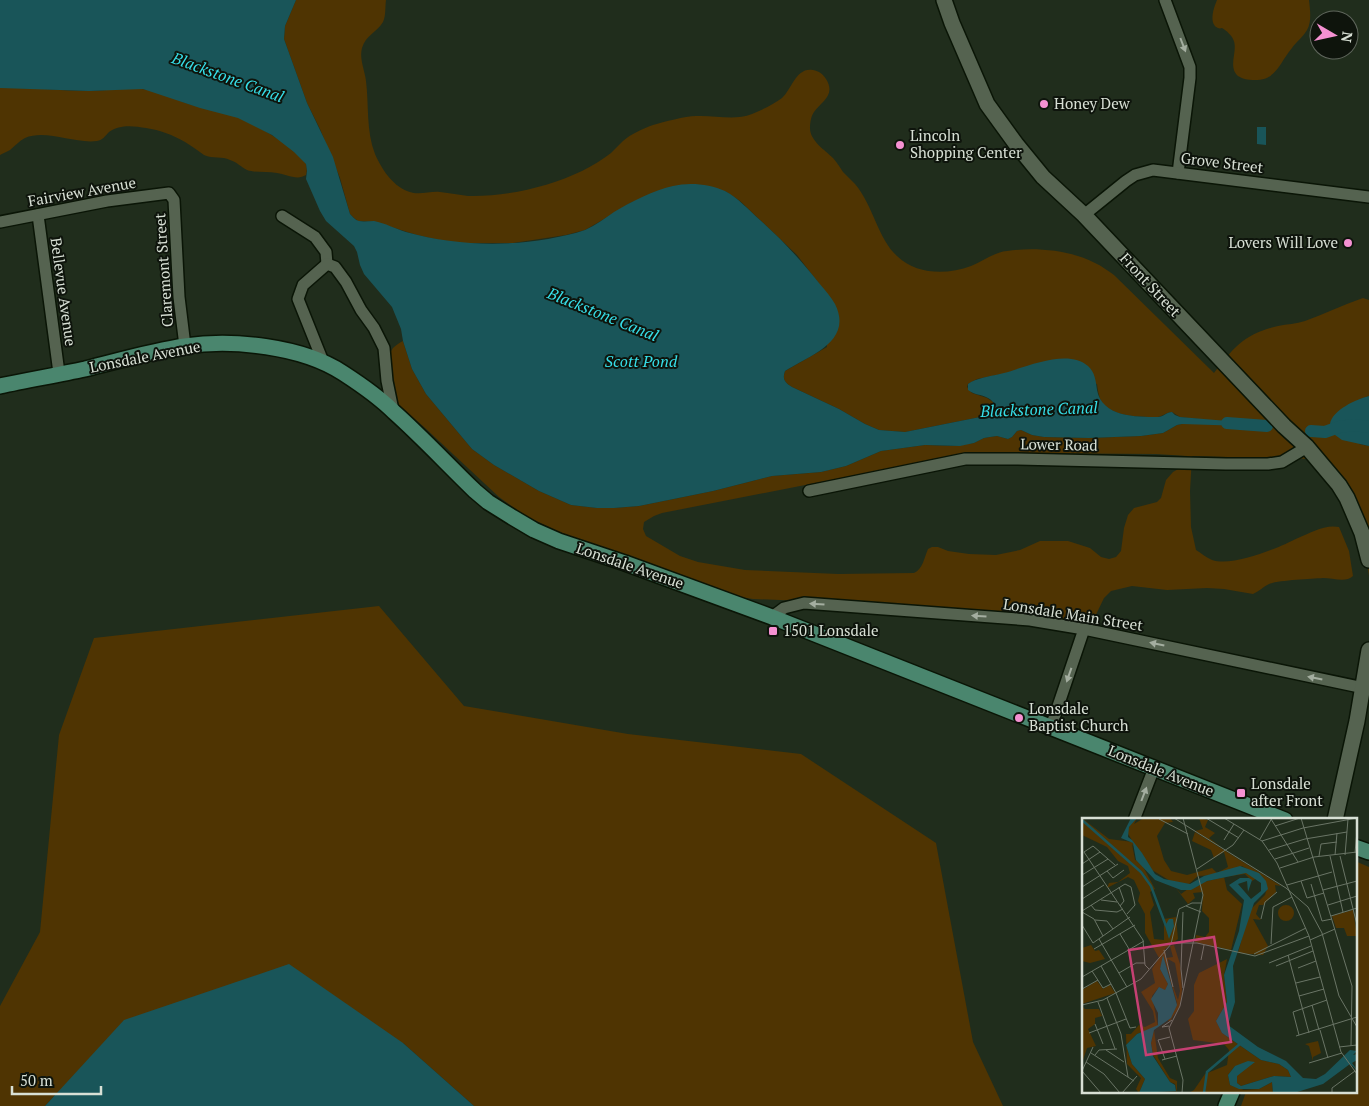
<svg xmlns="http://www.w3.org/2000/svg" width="1369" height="1106" font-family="'PT Serif',serif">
<rect width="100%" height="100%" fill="#202d1c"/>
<!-- green -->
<g fill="#4f3402" fill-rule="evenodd">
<path d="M 296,0 L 386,0 C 385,7 386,16 383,22 C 377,32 366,35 362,48 C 359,59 365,71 366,81 C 369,105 366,131 375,154 C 381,168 392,185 407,191 C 418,196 429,191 440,192 C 450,193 459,195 468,196 C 506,197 548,187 582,171 C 592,166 602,160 611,153 C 615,149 619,145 623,141 C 631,134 642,129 653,125 C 664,122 685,116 696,116 C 715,115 734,121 752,114 C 762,110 774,104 782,98 C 792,89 796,67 813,70 C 819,71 823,74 826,79 C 836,95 822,101 814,112 C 811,116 810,123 810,128 C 810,141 825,150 833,158 C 837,163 840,167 843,172 C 847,176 851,180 855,184 C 873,205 878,239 897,256 C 917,275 947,275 971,266 C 983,261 995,252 1007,251 C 1035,247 1070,250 1095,263 C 1102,266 1108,271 1114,275 L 1214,373 C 1233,348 1245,333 1278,326 C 1287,324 1296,324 1305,321 C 1324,314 1343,305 1363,298 L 1369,300 L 1369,396 L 1360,399 L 1359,444 L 1369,446 L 1369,576 L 1366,555 L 1346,499 L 1314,460 L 1289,457 L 1264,458 L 1192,456 L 1190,491 L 1191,527 L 1196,550 C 1201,553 1207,558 1212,560 C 1234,567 1278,548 1298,538 C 1310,533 1325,524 1339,527 L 1349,551 L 1353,576 C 1346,583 1333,578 1323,578 C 1311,579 1279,580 1269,584 C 1263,587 1258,592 1253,594 L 1224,589 L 1207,588 L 1167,590 L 1132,586 L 1111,591 L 1104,598 L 1091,625 L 1038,616 L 982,611 L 854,603 L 753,599 L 740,597 L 559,532 L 524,515 L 499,497 L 424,427 L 386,394 C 380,383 386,358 393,348 C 396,345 399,343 403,341 L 412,369 L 426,394 L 472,449 L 494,465 L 539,491 L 571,505 L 597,508 L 614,508 L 639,506 L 713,491 L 772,476 L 821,472 L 846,466 L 881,451 L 925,445 L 952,446 L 974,443 L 984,438 L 990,437 L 997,436 L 1008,439 L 1012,437 L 1017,431 L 1021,430 L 1032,435 L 1044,437 L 1089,438 L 1141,436 L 1163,433 L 1177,425 L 1182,424 L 1244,424 L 1180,417 L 1172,412 C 1167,412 1163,416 1158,417 C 1141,417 1118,417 1105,406 C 1099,401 1098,391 1097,384 L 1002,374 L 977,379 L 968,384 L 967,387 L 972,393 L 987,398 L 993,402 L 994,406 L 992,412 L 980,417 L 905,432 L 879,430 L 865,424 L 839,409 L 792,387 C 785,383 782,379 785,371 L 827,347 L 827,294 L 797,255 L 740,201 L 725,191 L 632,202 L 599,222 L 585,230 L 566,235 L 513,243 L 463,243 L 439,240 L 417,235 L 375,222 L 358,221 L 354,218 L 350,214 L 340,178 L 320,129 L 307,103 L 284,39 L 285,26 ZM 1000,453 L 1156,454 L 1187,456 L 1180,468 L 1173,472 L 1166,480 L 1161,498 L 1157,502 L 1134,508 L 1128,515 L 1124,528 L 1121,551 L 1116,557 L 1109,559 L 1101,557 L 1090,548 L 1068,541 L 1040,541 L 1020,550 L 996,555 L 969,554 L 948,551 L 938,547 L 932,547 L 928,549 C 924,558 923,569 914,573 L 838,574 L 745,570 L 698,562 L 680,556 L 646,536 L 643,529 L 644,522 L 654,516 L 662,513 L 917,463 L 972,454 Z"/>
<path d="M 1217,0 L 1309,0 C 1310,10 1312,21 1307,30 C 1303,37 1296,42 1292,48 C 1279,63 1277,81 1253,80 C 1248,80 1243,79 1238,76 C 1227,66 1239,50 1233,39 C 1232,36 1226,30 1222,28 C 1221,28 1220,29 1218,28 C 1208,24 1214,7 1217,0 Z"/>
<path d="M 0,88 C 29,87 59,91 88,91 C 106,91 124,87 142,89 C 158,91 173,99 189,104 C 205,109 221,112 237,117 C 253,123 298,148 306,164 C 307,168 307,172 306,175 C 297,181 286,174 277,173 C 267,171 255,173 247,170 C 241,167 237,162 230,160 C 222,156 213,159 204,155 C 198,151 192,146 185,142 C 173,135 160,130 146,128 C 134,126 120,124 109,132 C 105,136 103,140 97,141 C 74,144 46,129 25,138 C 19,141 15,146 10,150 C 7,152 3,153 0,155 Z"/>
<path d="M 379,606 L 464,706 L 628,734 L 801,754 L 936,843 L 973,1042 L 1003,1106 L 474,1106 L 403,1043 L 55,1095 L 45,1106 L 0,1106 L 0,1006 L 40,932 L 59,735 L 94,638 Z"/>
<path d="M 1355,861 L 1369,867 L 1369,1106 L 1241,1106 L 1246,1092 L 1355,1092 Z"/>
</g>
<!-- water -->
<g fill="#195559">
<path d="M 0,0 L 296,0 L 285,26 L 284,39 L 307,103 L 333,157 L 350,214 C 353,217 355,220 359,221 C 364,222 369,221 374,221 C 385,223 396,229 406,232 C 453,245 501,247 548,239 C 561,236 574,234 585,230 C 596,225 605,218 614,212 C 630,202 655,190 673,186 C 689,182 710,184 725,191 C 738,198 749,210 760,220 C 782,240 801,260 819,283 C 825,290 831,297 835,304 C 854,342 808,356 785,371 C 782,379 785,383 792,387 L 839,409 L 865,424 L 879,430 L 905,432 L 980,417 C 989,414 1003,407 988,398 C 981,394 974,395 968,390 L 968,384 L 971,382 C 981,377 993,376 1004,373 C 1026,367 1068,348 1088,366 C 1095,372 1096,382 1097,390 C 1102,417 1136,417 1158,417 C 1163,417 1167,412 1172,412 L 1175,415 L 1180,417 L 1240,422 L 1244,423 L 1244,426 L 1182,424 L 1177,425 L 1163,433 L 1141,436 L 1089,438 L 1044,437 L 1032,435 L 1021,430 L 1017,431 L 1012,437 L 1008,439 L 997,436 L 990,437 L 984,438 L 974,443 L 960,446 L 925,445 L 881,451 L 846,466 L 821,472 L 772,476 L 713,491 L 639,506 L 614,508 L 597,508 L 571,505 L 539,491 L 494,465 L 472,449 L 426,394 L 412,369 L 403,341 L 401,329 L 392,307 L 364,274 L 360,265 L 357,252 L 354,246 L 326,221 L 320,211 L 306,179 L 307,171 L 306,164 L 294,152 L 272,135 L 238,118 L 200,108 L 143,89 L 89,91 L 0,88 Z"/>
<path d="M 1257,127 L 1266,127 L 1266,145 L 1257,144 Z"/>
<path d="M 1369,396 L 1369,446 L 1342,440 L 1331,432 C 1331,430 1330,427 1330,424 C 1332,410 1357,399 1369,396 Z"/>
<path d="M 289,964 L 403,1043 L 474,1106 L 45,1106 L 124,1020 Z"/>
</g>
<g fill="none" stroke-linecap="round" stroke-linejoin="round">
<!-- canal -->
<g stroke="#195559" stroke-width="12">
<path d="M 1227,423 L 1267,426"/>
<path d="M 1311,431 L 1325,432 L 1339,427 L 1354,425 L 1369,427"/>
</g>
<defs>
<g id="minor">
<path d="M 1165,0 L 1190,67 L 1190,78 L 1178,173"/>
<path d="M 38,215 L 59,373"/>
<path d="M 1084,215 L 1126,181 L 1135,175 L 1153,170 L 1369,197"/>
<path d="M 282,216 L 315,237 L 326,252 L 327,264"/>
<path d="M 0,222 L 107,201 L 169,193 L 174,200 L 179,297 L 185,346"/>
<path d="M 324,364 L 298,299 L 303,285 L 327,264 L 335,267 L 346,282 L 361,310 L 374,328 L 384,348 L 387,381 L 393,410"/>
<path d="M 809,491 L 965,459 L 1018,459 L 1226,464 L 1268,464 L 1282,462 L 1307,447"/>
<path d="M 772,617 L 784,608 L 804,603 L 1030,620 L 1084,629 L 1369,689"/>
<path d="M 1051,727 L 1084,629"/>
<path d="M 1134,820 L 1154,768"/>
</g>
<g id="secondary">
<path d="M 944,0 L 952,23 L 987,104 L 1016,144 L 1043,177 L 1084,215 L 1284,426 L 1307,447 L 1339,485 L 1347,498 L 1362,533 L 1369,560"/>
<path d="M 1335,820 L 1357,721 L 1369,650"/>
</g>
<g id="primary">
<path d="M 0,386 C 28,380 57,375 85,369 C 118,361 151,351 185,346 C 233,339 302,346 343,373 C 360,384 379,397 394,412 C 422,437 448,465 475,491 L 488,502 L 512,517 L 534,530 L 559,541 L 625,563 L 772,617 L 1285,820"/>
<path d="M 1355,847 L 1369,852"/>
<path d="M 1226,1106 L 1232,1092"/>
</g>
</defs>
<!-- minor casing -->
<use href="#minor" stroke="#0a1506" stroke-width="14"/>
<!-- secondary casing -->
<use href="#secondary" stroke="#0a1506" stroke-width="18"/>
<!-- primary casing -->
<use href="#primary" stroke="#0a1506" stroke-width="18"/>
<!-- minor -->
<use href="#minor" stroke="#556350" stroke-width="11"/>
<!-- secondary -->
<use href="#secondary" stroke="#556350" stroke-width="15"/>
<!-- primary -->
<use href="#primary" stroke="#4a866e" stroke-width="15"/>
</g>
<!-- one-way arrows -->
<defs><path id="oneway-solid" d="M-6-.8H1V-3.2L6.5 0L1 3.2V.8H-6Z" transform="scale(1.25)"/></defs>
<g fill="#a4aea0">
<use href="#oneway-solid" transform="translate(1183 45) rotate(69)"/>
<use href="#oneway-solid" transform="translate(817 604) rotate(-176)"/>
<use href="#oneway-solid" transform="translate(979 616) rotate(-176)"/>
<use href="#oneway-solid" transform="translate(1157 644) rotate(-168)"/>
<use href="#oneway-solid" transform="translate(1069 675) rotate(109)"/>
<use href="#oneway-solid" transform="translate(1315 678) rotate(-169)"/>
<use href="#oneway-solid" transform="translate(1144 794) rotate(-69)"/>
</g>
<!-- markers -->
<g fill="#f591d2" stroke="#0e140c" stroke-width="2">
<circle cx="1044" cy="104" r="5"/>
<circle cx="900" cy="145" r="5"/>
<circle cx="1348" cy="243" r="5"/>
<rect x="768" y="626" width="10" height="10" rx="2.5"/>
<circle cx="1019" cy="718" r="5"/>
<rect x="1236" y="788" width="10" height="10" rx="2.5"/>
</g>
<g text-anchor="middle" stroke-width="4" stroke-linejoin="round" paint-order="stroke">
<!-- poi labels -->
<g font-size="15" fill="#d8e0d5" stroke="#0e140c" text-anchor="start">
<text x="1054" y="109">Honey Dew</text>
<text x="910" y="141">Lincoln<tspan x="910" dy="17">Shopping Center</tspan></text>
<text x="1338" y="248" text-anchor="end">Lovers Will Love</text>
<text x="783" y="636">1501 Lonsdale</text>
<text x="1029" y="714">Lonsdale<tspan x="1029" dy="17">Baptist Church</tspan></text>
<text x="1251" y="789">Lonsdale<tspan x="1251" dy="17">after Front</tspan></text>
</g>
<!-- street labels -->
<g font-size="15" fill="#d8e0d5" stroke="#0e140c">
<text transform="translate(1222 163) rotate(7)" y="5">Grove Street</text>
<text transform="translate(82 192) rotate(-10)" y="5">Fairview Avenue</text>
<text transform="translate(164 270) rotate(-94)" y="5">Claremont Street</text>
<text transform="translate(1150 285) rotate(47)" y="5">Front Street</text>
<text transform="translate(63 292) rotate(82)" y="5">Bellevue Avenue</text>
<text transform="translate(145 357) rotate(-11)" y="5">Lonsdale Avenue</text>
<text transform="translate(1059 445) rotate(1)" y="5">Lower Road</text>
<text transform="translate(630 566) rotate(19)" y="5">Lonsdale Avenue</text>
<text transform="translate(1073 615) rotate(9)" y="5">Lonsdale Main Street</text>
<text transform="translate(1161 771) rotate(22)" y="5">Lonsdale Avenue</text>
</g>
<!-- water labels -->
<g font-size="16" font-style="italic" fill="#36dee8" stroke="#0e140c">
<text transform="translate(228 77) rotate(20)" y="6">Blackstone Canal</text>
<text transform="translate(603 314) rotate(22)" y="6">Blackstone Canal</text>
<text x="641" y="367">Scott Pond</text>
<text transform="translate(1039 409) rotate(-2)" y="6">Blackstone Canal</text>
</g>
</g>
<!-- overview -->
<g transform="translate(1082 818)">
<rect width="275" height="275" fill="#202d1c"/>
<path d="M 0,0 L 27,21 L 51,24 L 45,14 L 48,7 L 55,0 L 52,6 L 62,0 L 88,0 L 91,4 L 83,5 L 75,18 L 82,42 L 89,53 L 105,57 L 130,50 L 135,55 L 146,49 L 142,34 L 132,40 L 129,32 L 110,23 L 113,14 L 199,68 L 193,67 L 194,74 L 181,87 L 177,87 L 174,96 L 179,102 L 171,101 L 186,128 L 181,137 L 156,135 L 167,93 L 183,77 L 185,70 L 181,60 L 160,48 L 134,57 L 116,58 L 107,66 L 90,64 L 70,52 L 50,26 L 53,42 L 58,43 L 73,71 L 68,74 L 72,87 L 68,94 L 72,121 L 82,122 L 82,101 L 94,99 L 96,121 L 83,131 L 84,140 L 91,139 L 88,128 L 92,127 L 98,146 L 100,172 L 98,188 L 88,203 L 86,203 L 95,185 L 83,144 L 81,142 L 78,151 L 86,166 L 83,173 L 77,169 L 70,178 L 76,208 L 55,216 L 44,227 L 50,246 L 63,261 L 57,275 L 54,271 L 59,260 L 45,246 L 44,216 L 49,216 L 57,207 L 63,209 L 73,204 L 71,193 L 59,174 L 73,165 L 70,151 L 77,140 L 63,115 L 63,96 L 56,83 L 58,75 L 52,62 L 46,59 L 25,70 L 27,65 L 36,64 L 48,55 L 46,48 L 36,43 L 25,29 L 0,17 ZM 86,141 L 93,145 L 98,173 L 96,182 L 87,157 ZM 117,0 L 126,2 L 123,9 L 133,15 L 127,20 L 139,29 L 113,13 L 121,11 ZM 164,54 L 175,60 L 170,63 L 163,56 L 142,59 L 145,72 L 160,86 L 149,132 L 113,124 L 114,117 L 123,119 L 127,114 L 127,100 L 120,93 L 121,74 L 111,75 L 113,80 L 106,86 L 93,69 L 99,76 L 113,66 ZM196 95a8 8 0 1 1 16 0a8 8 0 1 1-16 0ZM 271,92 L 275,118 L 265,118 L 262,110 L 254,110 L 250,98 ZM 9,127 L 13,133 L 17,132 L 23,141 L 8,145 L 0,143 L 0,130 ZM 145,141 L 142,157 L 145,184 L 134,203 L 140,215 L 179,242 L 197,246 L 206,252 L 209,259 L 192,258 L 159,268 L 155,265 L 155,257 L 160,252 L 153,248 L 146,257 L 148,267 L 162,272 L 177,271 L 190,264 L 191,275 L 107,275 L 112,272 L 123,256 L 145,247 L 147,232 L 142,226 L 111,222 L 106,201 L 112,193 L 112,167 L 117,155 ZM 15,163 L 21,171 L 28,167 L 33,175 L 0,186 L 0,172 ZM 0,188 L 3,191 L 17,191 L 20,198 L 13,200 L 13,206 L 6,211 L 14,228 L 5,230 L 0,245 ZM 72,212 L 76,240 L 88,260 L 95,263 L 95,275 L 93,266 L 88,264 L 71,237 L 69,225 ZM 236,223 L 239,235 L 231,239 L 231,243 L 227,228 L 223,226 Z" fill="#4f3402" fill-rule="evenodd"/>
<path d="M 49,0 L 55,0 L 47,9 L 46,19 L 50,22 L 60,35 L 73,56 L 82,61 L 108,66 L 122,58 L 158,48 L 177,55 L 184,63 L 186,71 L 172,85 L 151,148 L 153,184 L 146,207 L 176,229 L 204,243 L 221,260 L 234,261 L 243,256 L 268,232 L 275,233 L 271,237 L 275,236 L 275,242 L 270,245 L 275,252 L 268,246 L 241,266 L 212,275 L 191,275 L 190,264 L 177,271 L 157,271 L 148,267 L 146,257 L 153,248 L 166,243 L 173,244 L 155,258 L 155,265 L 159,268 L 192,258 L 209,259 L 206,252 L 197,246 L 179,242 L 140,215 L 134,203 L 145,184 L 142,157 L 157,113 L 162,82 L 147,67 L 158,60 L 167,60 L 170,62 L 166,74 L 165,63 L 156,66 L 169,81 L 179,73 L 179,65 L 164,55 L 125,63 L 109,72 L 99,72 L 73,62 L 54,42 L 51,25 L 39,20 ZM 87,101 L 91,101 L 92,108 L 87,121 L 83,108 ZM 81,137 L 95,187 L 89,200 L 72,212 L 69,225 L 71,238 L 88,264 L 93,267 L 94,273 L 57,275 L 63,261 L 50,246 L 44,227 L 55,216 L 76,207 L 76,195 L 69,181 L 77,169 L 83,172 L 86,166 L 78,151 Z" fill="#195559"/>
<path fill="none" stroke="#195559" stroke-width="2.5" d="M 0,2 L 59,54 L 69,68 L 84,108M 122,275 L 125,254 L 159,225"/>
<path fill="none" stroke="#6a7566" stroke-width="1" d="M 92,0 L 204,70 L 226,89 L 240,115 L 257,178 L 275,209M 124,0 L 157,20M 142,0 L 180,23 L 195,45 L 227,118 L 259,234 L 275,256M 219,0 L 231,40M 77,1 L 106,16M 189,1 L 216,44M 193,8 L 218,0M 178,21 L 190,0M 142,22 L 152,6M 180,23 L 221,10 L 275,0M 187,32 L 223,21 L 265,14M 273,35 L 275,13M 253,37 L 255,15M 263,37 L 266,1M 237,38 L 239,26 L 255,24M 248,38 L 261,94M 258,38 L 275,107M 231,40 L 270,168 L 269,228M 193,41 L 227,30M 0,46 L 18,34M 33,47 L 11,28 L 2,34 L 61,122 L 63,147 L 67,151M 198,50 L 232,39 L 275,34M 115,51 L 151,27 L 162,12M 25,53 L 31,60 L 42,52M 0,57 L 26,41M 219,63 L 225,80 L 242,75M 229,66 L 240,103 L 250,101M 205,67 L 250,54M 0,69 L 36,46M 37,69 L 42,83 L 38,88M 241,72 L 275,63M 0,81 L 22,67M 19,82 L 35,84M 9,87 L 13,92 L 35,94 L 41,91M 246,87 L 275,78M 104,88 L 119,94M 0,93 L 43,66 L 49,69 L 53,87 L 45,96M 0,94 L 12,101 L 21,118M 249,98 L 275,90M 179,101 L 183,84 L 195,74M 13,102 L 25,103 L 31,111M 0,107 L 11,125 L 48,99M 38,116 L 47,131M 17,121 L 45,169M 228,122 L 253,111M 89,126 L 97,91 L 110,85 L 120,85M 189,126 L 191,89 L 210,79M 12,131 L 53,107M 82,132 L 91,169M 172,136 L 224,110M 206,137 L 227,215M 119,142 L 122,127M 187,145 L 229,128M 19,148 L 34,175M 194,148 L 231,133M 216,150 L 234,143M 10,153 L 21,170 L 29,166M 37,155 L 54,145 L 63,145M 0,159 L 62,123M 214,165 L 238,159M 101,170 L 99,151 L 101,94M 0,171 L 16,162M 34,175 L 48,210 L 54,209M 217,178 L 242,171M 25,180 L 39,216 L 46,259M 16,184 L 33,231M 0,187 L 21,182 L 59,161 L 90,125 L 115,125 L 173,138 L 227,118M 230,187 L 237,212M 13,206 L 21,226M 87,208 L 80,209 L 90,202M 238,212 L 246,240M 7,215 L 44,201M 217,217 L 211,194 L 245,182M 214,218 L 275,199M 257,229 L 275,227M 24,232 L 42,244M 9,235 L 52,263M 13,237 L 17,232 L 35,231M 83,241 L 76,222 L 88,219M 80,242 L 95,238M 4,244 L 22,256 L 38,275M 227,245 L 260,235M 0,253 L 19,275M 0,253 L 11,229M 40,275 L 55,258M 100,275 L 101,262 L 87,210 L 98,188 L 121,77 L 101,0M 250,275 L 250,270 L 273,253"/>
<path fill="#c64073" fill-opacity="0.15" stroke="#c64073" stroke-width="2.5" d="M 132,119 L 149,224 L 64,237 L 47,132 Z"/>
<rect width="275" height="275" fill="none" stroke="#d8e0d5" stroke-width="2.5"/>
</g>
<!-- north arrow -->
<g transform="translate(1334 35) rotate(99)"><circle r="24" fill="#0e140c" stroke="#5f665c"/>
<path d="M0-4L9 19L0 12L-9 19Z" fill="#f591d2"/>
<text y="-8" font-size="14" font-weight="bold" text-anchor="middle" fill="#d8e0d5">N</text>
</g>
<!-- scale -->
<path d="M12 1086v8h89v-8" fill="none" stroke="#d8e0d5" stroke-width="2.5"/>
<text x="20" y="1086" font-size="15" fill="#d8e0d5" stroke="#0e140c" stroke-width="4" paint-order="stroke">50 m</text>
</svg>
